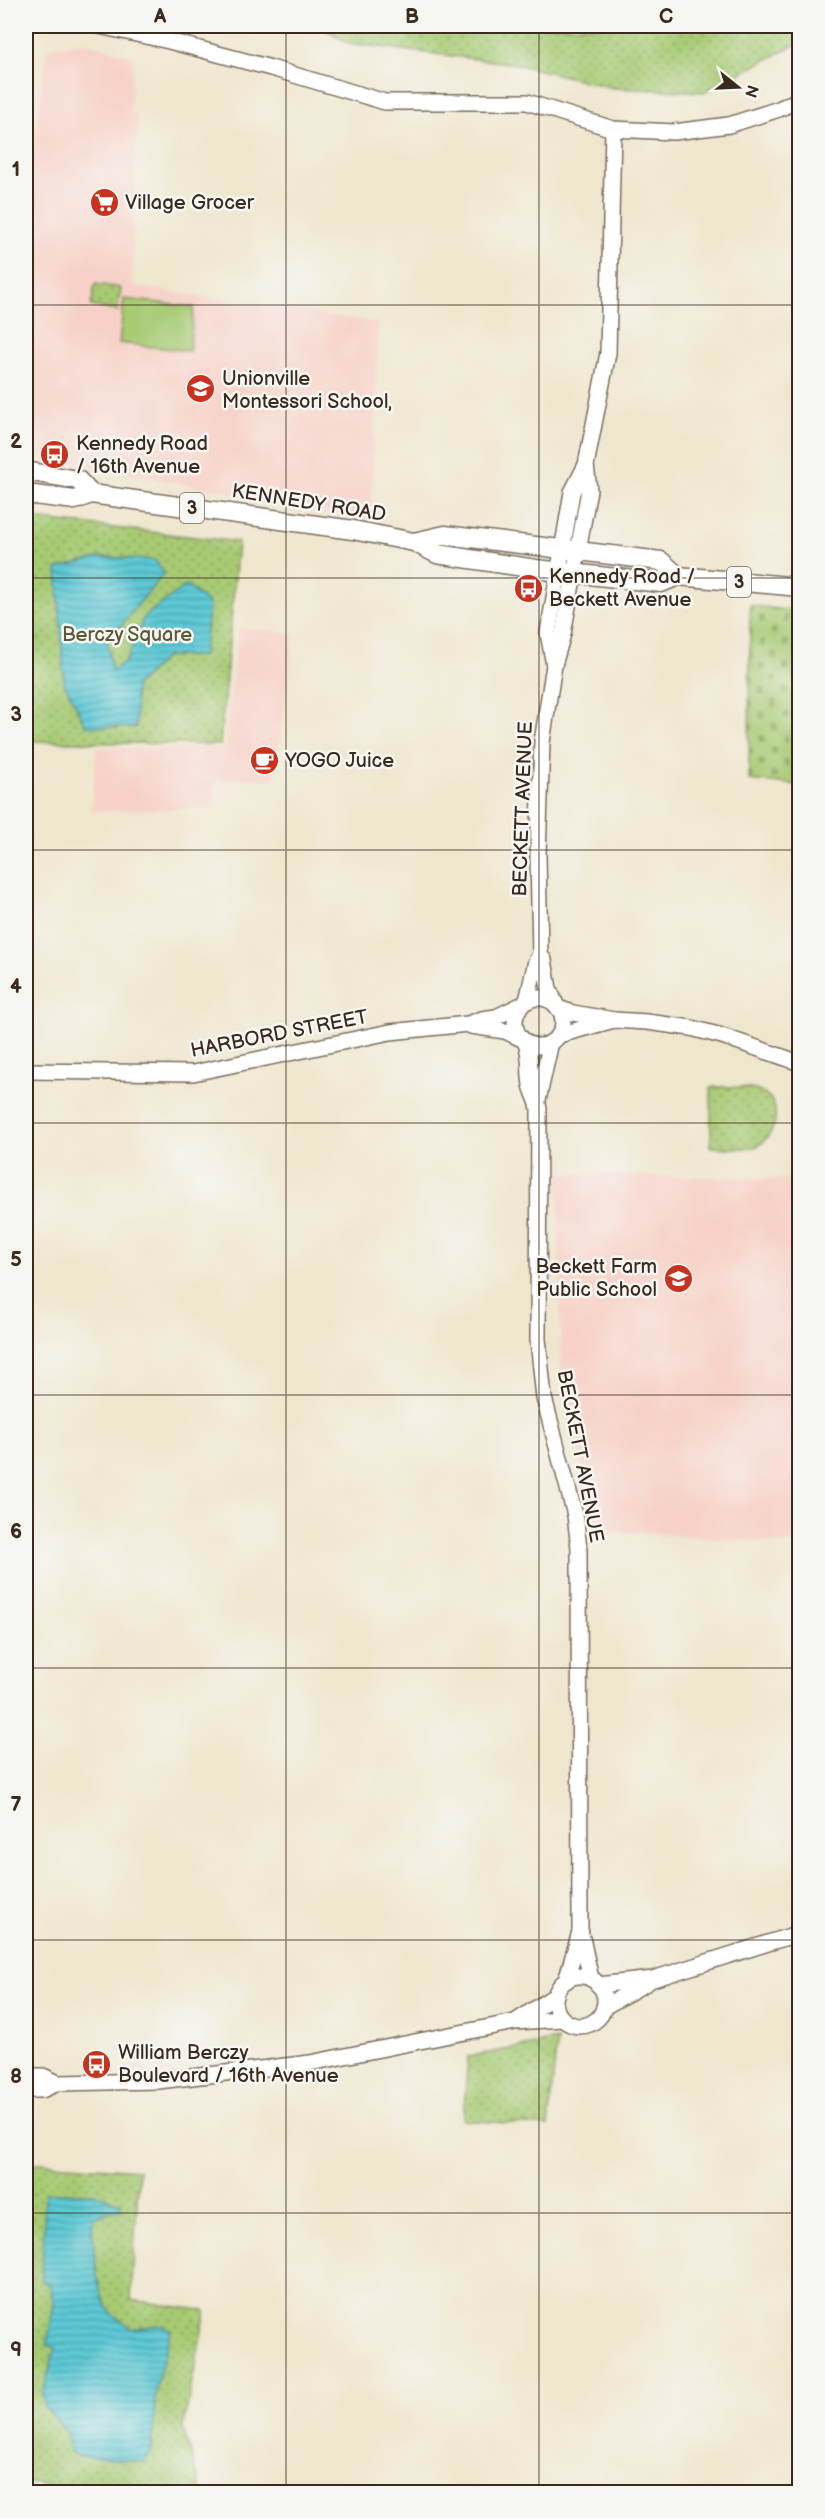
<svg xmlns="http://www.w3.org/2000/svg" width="825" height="2518" font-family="'Balsamiq Sans',sans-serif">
<defs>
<pattern id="grass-dots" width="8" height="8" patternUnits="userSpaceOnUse" patternTransform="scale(1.5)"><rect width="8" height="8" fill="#a7ca73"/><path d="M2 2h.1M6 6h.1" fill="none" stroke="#89a45e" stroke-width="1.8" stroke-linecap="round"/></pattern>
<pattern id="cemetery-stones" width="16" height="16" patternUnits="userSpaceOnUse" patternTransform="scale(1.5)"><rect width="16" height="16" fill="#a7ca73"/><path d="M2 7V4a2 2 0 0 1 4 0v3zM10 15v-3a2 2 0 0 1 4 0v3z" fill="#89a45e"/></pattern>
<pattern id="water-rules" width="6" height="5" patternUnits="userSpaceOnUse" patternTransform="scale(1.5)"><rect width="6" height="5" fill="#5dc9d5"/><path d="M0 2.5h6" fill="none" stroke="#4ea3ac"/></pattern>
</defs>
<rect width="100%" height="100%" fill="#f6f6f2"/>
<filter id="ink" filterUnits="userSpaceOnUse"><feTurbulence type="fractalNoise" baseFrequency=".0167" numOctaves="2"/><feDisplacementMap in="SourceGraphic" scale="12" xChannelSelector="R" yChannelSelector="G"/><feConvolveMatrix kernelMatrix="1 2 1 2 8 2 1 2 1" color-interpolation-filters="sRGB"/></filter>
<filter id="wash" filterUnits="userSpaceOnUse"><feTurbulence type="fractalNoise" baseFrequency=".008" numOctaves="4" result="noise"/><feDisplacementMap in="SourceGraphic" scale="24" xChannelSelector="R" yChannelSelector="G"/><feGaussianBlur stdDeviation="1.35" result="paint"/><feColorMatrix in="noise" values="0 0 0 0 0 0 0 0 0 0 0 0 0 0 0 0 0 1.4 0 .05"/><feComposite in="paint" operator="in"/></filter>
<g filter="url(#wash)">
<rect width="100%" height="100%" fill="#efe6ce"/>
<!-- built -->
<g fill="#f7d1c7">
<path d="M 82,42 L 133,56 L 130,114 L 137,114 L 132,286 L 378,323 L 371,519 L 26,455 L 26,204 L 33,149 L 47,48 Z"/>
<path d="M 239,627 L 294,635 L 275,779 L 216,780 L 214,808 L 91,811 L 97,748 L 223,748 Z"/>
<path d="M 558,1174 L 795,1179 L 797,1544 L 598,1530 L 561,1376 Z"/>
</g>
<!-- grass -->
<g fill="url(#grass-dots)" stroke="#717a48" stroke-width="1.5">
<path d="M 321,26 L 799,26 L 800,42 L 705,92 L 613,88 L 516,64 L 347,43 Z"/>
<path d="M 95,284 L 121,288 L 117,311 L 91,306 Z"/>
<path d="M 26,518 L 238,542 L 220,745 L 26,741 Z"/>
<path d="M 711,1087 C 737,1087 784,1083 774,1124 C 771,1133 766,1142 757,1146 C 745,1151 724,1147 711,1147 Z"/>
<path d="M 557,2040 L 548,2126 L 463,2120 L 468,2057 Z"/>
<path d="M 26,2162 L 139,2170 L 131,2300 L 206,2311 L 183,2428 L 202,2492 L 84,2492 L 26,2482 Z"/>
</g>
<!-- cemetery -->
<path fill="url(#cemetery-stones)" stroke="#717a48" stroke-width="1.5" d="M 750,605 L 799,612 L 799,785 L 749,780 Z"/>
<!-- garden -->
<path fill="#a7ca73" stroke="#717a48" stroke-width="1.5" d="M 124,299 L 194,307 L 189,351 L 119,343 Z"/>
<!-- water -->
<g fill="url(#water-rules)" stroke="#4c7a7a" stroke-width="1.5">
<path d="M 101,557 L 155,560 L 164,573 L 107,643 L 112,671 L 126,661 L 144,617 L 186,585 L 209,604 L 203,656 L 167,656 L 135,686 L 136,728 L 86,726 L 64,682 L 57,569 Z"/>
<path d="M 45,2193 L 93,2193 L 113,2201 L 121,2202 L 120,2210 L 107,2212 L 95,2218 L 92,2227 C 95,2251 95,2298 113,2315 C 119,2321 126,2322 131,2329 L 158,2325 L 171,2329 L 156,2387 L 152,2450 L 144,2462 L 77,2456 L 69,2451 L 67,2432 L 45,2408 L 43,2394 L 55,2348 L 47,2345 L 54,2304 L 50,2285 L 42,2281 Z"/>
</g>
</g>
<g filter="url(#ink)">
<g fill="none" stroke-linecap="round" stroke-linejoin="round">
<defs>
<g id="tertiary">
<path d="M 99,26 L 169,41 L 271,68 L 385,102 L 527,102 L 613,129 L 674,132 L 729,125 L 779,109 L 800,99"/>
<path d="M 554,665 L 548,633 L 572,492 L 586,465 L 608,353 L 613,129"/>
<path d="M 540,955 L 544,960 L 549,989 L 557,1007"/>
<circle cx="539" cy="1022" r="24"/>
<path d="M 527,1001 L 536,961 L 540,955 L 538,854 L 542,742 L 554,665 L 563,634 L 589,490 L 586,465"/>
<path d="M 558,1008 L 573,1013 L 614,1020"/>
<path d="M 471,1026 L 505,1031 L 522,1039"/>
<path d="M 559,1035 L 614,1020 L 647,1022 L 691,1028 L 722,1036 L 800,1063"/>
<path d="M 525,1041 C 532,1056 528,1070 531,1085 C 533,1094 538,1100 539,1109 L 538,1339 L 544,1398 L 575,1515 L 579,1548 L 580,1929 L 591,1979"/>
<path d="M 26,1071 L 193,1073 L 390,1032 L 468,1024 L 482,1019 L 496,1017 L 523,1004"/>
<path d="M 538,1100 L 551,1042"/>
<circle cx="580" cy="2001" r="25"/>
<path d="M 566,1981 L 580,1932"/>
<path d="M 598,1985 L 653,1979 L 800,1933"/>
<path d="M 604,2007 L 648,1982"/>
<path d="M 518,2020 L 556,1995"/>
<path d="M 26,2076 L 43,2076 L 58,2083"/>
<path d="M 26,2090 L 42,2090 L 58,2083 L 158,2081 L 310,2063 L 515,2022 L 562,2019"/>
</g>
<g id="primary">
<path d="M 26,471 L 78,480 L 91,494"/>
<path d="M 26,494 L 75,500 L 91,494 L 353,530 L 414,542 L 437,554 L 536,569 L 661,583 L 678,576 L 800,587"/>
<path d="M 414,542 L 445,535 L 661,561 L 678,576"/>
</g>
</defs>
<!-- tertiary casing -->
<use href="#tertiary" stroke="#7a6c5c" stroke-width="18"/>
<!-- primary casing -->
<use href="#primary" stroke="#7a6c5c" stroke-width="21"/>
<!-- tertiary -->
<use href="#tertiary" stroke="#fff" stroke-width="15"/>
<!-- primary -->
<use href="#primary" stroke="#fff" stroke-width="18"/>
</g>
</g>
<!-- grid -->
<path fill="none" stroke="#3b2a1e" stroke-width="1.5" stroke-opacity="0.55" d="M 286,26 L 286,2492M 539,26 L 539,2492M 26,305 L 800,305M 26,578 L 800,578M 26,850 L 800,850M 26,1123 L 800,1123M 26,1395 L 800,1395M 26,1668 L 800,1668M 26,1940 L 800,1940M 26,2213 L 800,2213"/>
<!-- icons -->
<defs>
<symbol id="supermarket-disc" viewBox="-11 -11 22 22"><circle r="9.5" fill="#c8321e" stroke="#f6f6f2"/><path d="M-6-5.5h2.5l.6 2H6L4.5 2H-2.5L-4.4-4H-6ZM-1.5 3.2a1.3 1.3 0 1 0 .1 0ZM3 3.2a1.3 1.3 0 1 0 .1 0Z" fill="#fff"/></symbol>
<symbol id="school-disc" viewBox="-11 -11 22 22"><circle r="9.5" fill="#c8321e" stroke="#f6f6f2"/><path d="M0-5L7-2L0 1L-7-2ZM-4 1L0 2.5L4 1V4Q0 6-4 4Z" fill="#fff"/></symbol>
<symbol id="bus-disc" viewBox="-11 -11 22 22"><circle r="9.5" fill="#c8321e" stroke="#f6f6f2"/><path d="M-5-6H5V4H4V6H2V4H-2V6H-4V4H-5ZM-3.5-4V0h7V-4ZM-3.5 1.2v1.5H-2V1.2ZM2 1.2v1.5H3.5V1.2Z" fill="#fff"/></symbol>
<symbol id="cafe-disc" viewBox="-11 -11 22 22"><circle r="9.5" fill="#c8321e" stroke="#f6f6f2"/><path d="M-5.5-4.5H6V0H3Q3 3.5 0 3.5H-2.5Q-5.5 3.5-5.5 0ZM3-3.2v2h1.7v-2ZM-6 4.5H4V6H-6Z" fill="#fff"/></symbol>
</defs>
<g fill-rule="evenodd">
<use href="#supermarket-disc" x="88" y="186" width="33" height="33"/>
<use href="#school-disc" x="184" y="372" width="33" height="33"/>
<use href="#bus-disc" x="38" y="438" width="33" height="33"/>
<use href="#bus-disc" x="512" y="572" width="33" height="33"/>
<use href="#cafe-disc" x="248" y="744" width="33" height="33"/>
<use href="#school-disc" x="662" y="1262" width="33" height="33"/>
<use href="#bus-disc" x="80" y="2048" width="33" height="33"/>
</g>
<g text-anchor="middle" stroke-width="5" stroke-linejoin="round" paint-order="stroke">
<!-- shield labels -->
<g fill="#f6f6f2" stroke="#73675e" stroke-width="1.5">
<rect x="180" y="493" width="24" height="30" rx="4.5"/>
<rect x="727" y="567" width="24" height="30" rx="4.5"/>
</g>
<g font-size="18" font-weight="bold" fill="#3b2a1e">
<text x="192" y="514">3</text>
<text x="739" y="588">3</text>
</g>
<!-- poi labels -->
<g font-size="20" fill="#3b2a1e" stroke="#f6f6f2" text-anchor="start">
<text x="125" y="209">Village Grocer</text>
<text x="222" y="385">Unionville<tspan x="222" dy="23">Montessori School,</tspan></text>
<text x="76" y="450">Kennedy Road<tspan x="76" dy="23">/ 16th Avenue</tspan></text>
<text x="549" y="583">Kennedy Road /<tspan x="549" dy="23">Beckett Avenue</tspan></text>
<text x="285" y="767">YOGO Juice</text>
<text x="657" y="1273" text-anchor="end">Beckett Farm<tspan x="657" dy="23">Public School</tspan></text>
<text x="118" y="2059">William Berczy<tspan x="118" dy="23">Boulevard / 16th Avenue</tspan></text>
</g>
<!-- street labels -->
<g font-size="20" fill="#3b2a1e" stroke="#f6f6f2">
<text transform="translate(309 502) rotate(9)" y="7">KENNEDY ROAD</text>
<text transform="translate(522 809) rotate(-88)" y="7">BECKETT AVENUE</text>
<text transform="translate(279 1033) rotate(-11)" y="7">HARBORD STREET</text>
<text transform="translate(581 1456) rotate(79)" y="7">BECKETT AVENUE</text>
</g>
<!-- park labels -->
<g font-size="20" fill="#5b5a38" stroke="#f6f6f2">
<text x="127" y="641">Berczy Square</text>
</g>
</g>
<!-- margin -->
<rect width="825" height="2518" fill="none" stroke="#f6f6f2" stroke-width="66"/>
<!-- north arrow -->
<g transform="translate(738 87) rotate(108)" stroke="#f6f6f2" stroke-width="4.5" paint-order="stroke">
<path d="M0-4.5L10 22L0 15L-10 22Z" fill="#3b2a1e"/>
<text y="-9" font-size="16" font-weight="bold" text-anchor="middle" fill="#3b2a1e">N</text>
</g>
<rect x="33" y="33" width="759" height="2452" fill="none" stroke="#3b2a1e" stroke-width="2"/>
<g font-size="20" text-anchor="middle" font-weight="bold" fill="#3b2a1e">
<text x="160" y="23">A</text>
<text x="412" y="23">B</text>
<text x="666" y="23">C</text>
<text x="16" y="176">1</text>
<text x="16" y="448">2</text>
<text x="16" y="721">3</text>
<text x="16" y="993">4</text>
<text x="16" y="1266">5</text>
<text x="16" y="1538">6</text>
<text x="16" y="1811">7</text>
<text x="16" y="2083">8</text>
<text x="16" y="2356">9</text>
</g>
</svg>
